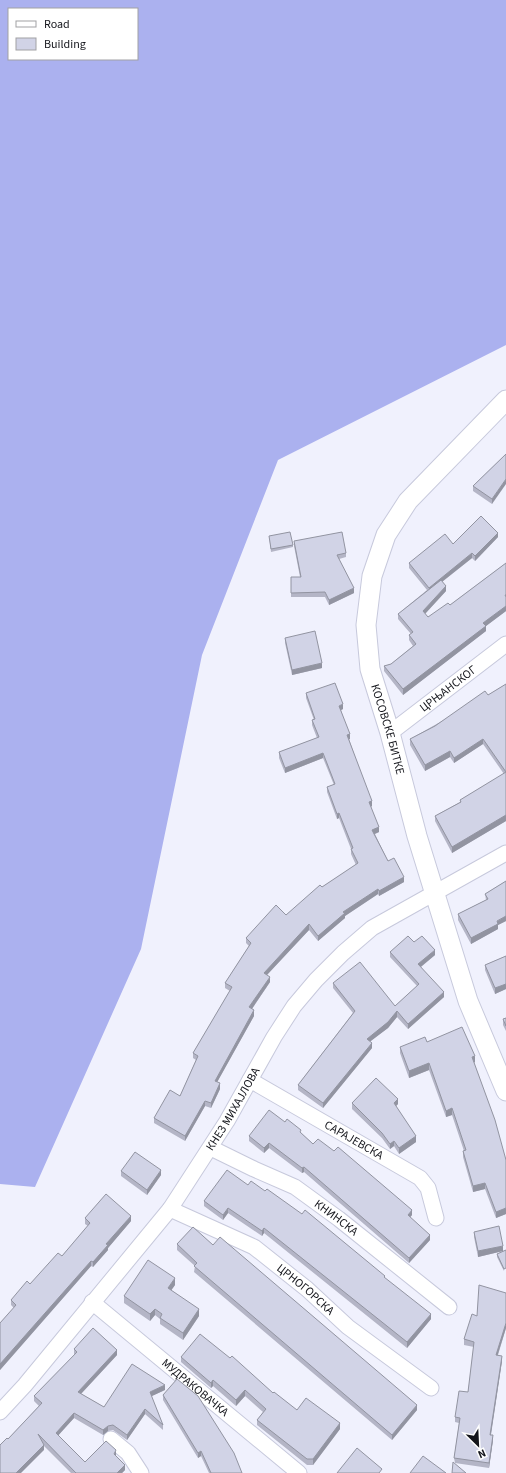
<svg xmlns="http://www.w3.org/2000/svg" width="506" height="1473" font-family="'Source Sans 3',sans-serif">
<rect width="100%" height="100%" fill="#f0f1fd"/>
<!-- forest -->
<path fill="#abb1ef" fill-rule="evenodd" d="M 0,0 L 506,0 L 506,345 L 278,460 L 202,655 L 141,949 L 35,1187 L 0,1184 ZM 9,9 L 137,9 L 137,59 L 9,59 Z"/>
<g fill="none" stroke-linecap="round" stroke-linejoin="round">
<defs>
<g id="minor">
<path id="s1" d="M 390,733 L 506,644"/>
<path id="s2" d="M 250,1080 L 420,1178 L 428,1188 L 436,1218"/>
<path id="s3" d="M 211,1148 L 254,1169 L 295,1187 L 339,1219 L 449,1307"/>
<path id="s4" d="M 170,1209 L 254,1247 L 307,1289 L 348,1327 L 431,1388"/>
<path id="s5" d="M 92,1302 L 299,1473"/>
<path id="s6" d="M 0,1412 L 25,1385 L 170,1209 L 227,1121 L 274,1037 L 294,1006 L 316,980 L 343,953 L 372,928 L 506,853"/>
<path d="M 111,1439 L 128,1453 L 141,1473"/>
</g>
<g id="tertiary">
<path id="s7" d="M 506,400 L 408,501 L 386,535 L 372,576 L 366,625 L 370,669 L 390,733 L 417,836 L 468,1001 L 506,1091"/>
</g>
</defs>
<!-- minor casing -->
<use href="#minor" stroke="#c7c9dc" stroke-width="17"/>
<!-- tertiary casing -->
<use href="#tertiary" stroke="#c7c9dc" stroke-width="21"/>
<!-- minor -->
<use href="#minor" stroke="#fff" stroke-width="15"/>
<!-- tertiary -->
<use href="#tertiary" stroke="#fff" stroke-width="19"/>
</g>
<!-- wall -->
<g fill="#b4b5c6">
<path d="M 506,454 L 492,504 L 473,491 L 473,486 Z"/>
<path d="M 269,536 L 293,545 L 293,547 L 271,552 Z"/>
<path d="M 498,537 L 475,561 L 472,558 L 442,582 L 446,591 L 425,614 L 428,617 L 450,605 L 506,563 L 506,611 L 486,626 L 486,631 L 403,695 L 384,671 L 384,666 L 391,664 L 413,646 L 409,640 L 409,635 L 411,634 L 398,619 L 398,614 L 427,590 L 409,568 L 409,563 L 453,544 Z"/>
<path d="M 294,541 L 346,553 L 346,557 L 339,559 L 354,593 L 329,605 L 325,597 L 291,597 L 291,577 L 300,577 L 294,546 Z"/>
<path d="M 285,638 L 322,668 L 292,675 L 285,643 Z"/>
<path d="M 506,684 L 506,821 L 452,853 L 435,821 L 435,816 L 460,802 L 460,800 L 504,774 L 483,744 L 454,763 L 450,757 L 425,771 L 410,745 L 410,739 L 488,695 Z"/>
<path d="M 306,693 L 343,709 L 341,710 L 350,739 L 349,739 L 372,806 L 371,807 L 379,832 L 375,834 L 388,861 L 404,882 L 379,896 L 378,894 L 345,916 L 345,918 L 318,941 L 309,930 L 267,975 L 270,982 L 252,1009 L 254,1016 L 217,1082 L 220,1089 L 211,1108 L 205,1106 L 185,1141 L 154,1123 L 154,1118 L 180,1096 L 196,1060 L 193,1058 L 193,1053 L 230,991 L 225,988 L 225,983 L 249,946 L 246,943 L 246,938 L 286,915 L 322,887 L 356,865 L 351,854 L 351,849 L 339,818 L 337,819 L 327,792 L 327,787 L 334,785 L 323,758 L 285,773 L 279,758 L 279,752 L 317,738 L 312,725 L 312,720 L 314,720 L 306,698 Z"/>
<path d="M 506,881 L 506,921 L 498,925 L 498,929 L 471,944 L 458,920 L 458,914 L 486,900 L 485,894 Z"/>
<path d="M 414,942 L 435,955 L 421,967 L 444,997 L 408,1029 L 397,1017 L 388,1028 L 370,1041 L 372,1048 L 323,1108 L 298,1090 L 298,1085 L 353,1013 L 333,988 L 333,983 L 395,1006 L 417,986 L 390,957 L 390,952 Z"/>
<path d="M 506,956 L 506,989 L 495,994 L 485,970 L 485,965 Z"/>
<path d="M 506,1018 L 506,1031 L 503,1025 L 503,1019 Z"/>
<path d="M 427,1042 L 475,1062 L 474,1063 L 506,1160 L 506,1214 L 496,1218 L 485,1189 L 473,1192 L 463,1157 L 463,1151 L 464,1151 L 452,1115 L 446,1117 L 429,1070 L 409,1078 L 400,1053 L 400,1047 Z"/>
<path d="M 352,1103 L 398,1104 L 396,1106 L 416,1142 L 399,1154 L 394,1146 L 390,1149 L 382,1138 L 352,1109 Z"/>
<path d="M 285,1122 L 301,1133 L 313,1144 L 412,1215 L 410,1217 L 430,1240 L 409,1263 L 304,1172 L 302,1173 L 269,1148 L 264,1153 L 249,1141 L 249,1136 Z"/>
<path d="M 121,1171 L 161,1175 L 147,1195 L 121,1176 Z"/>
<path d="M 248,1185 L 385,1278 L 431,1319 L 407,1348 L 264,1233 L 262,1236 L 228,1213 L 223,1220 L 204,1206 L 204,1201 Z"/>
<path d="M 85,1218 L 131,1221 L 108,1248 L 108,1250 L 93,1267 L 91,1266 L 0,1370 L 0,1323 L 14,1308 L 11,1305 L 11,1300 L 30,1284 L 62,1256 L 88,1226 L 85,1224 Z"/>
<path d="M 474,1232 L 503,1251 L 506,1250 L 504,1271 L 497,1257 L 497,1254 L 503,1251 L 478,1257 L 474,1237 Z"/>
<path d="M 177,1244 L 213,1245 L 417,1410 L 392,1440 L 194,1272 L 195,1266 L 177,1250 Z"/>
<path d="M 175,1285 L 171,1290 L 199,1316 L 183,1340 L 160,1324 L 160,1319 L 155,1315 L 150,1321 L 124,1303 L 124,1296 Z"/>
<path d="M 506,1293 L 506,1328 L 498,1355 L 502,1361 L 491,1435 L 493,1440 L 489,1468 L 455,1463 L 454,1458 L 459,1423 L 455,1422 L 455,1417 L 468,1392 L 474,1347 L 464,1345 L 464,1339 L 477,1316 Z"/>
<path d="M 74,1349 L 117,1355 L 81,1394 L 104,1407 L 165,1390 L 151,1396 L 163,1425 L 163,1430 L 145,1414 L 127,1440 L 113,1430 L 108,1431 L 103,1435 L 74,1418 L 58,1435 L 85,1462 L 116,1455 L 116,1456 L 125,1470 L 122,1473 L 71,1473 L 43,1445 L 44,1450 L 8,1439 L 39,1406 L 34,1401 L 34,1396 L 75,1355 L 74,1354 Z"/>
<path d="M 181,1357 L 273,1393 L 297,1410 L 340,1429 L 313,1465 L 307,1465 L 257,1425 L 257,1420 L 263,1412 L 245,1396 L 236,1406 L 213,1386 L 211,1388 L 181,1362 Z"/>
<path d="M 163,1395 L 242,1473 L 209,1473 L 201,1456 L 198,1458 L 163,1400 Z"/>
</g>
<!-- shaded-wall -->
<g fill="#9294a1">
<path d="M 506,479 L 506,484 L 492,504 L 492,499 Z"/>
<path d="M 498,533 L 498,537 L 475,561 L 475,556 Z"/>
<path d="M 472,553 L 472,558 L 429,592 L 429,588 Z"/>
<path d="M 446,586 L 446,591 L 423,616 L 423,611 Z"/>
<path d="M 354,588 L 354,593 L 329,605 L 329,600 Z"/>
<path d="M 506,606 L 506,611 L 486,626 L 486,631 L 403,695 L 403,689 L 483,623 Z"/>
<path d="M 322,663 L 322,668 L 292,675 L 292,670 Z"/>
<path d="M 343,704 L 343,709 L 339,711 L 339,706 Z"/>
<path d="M 350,734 L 350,739 L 347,740 L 347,735 Z"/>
<path d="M 483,739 L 483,744 L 454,763 L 454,758 Z"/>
<path d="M 450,751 L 450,757 L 425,771 L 425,765 Z"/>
<path d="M 323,753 L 323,758 L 285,773 L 285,768 Z"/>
<path d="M 372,801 L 372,806 L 369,807 L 369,802 Z"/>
<path d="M 339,813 L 339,818 L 337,819 L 337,814 Z"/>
<path d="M 506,815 L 506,821 L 452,853 L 452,847 Z"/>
<path d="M 379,827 L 379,832 L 372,835 L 372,830 Z"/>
<path d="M 404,877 L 404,882 L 379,896 L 379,891 Z"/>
<path d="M 378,889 L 378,894 L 345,916 L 345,918 L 318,941 L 318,936 L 343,912 Z"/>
<path d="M 506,916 L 506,921 L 498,925 L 498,929 L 471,944 L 471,938 Z"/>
<path d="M 309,924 L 309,930 L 264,978 L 264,973 Z"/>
<path d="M 435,950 L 435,955 L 418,969 L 418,964 Z"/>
<path d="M 270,977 L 270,982 L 249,1013 L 249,1007 Z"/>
<path d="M 506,984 L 506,989 L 495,994 L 495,988 Z"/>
<path d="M 444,992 L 444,997 L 408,1029 L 408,1024 Z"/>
<path d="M 254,1010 L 254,1016 L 215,1086 L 215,1081 Z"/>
<path d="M 397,1011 L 397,1017 L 388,1028 L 367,1044 L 367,1039 Z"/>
<path d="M 372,1043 L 372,1048 L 323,1108 L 323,1103 Z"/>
<path d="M 475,1056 L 475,1062 L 472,1063 L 472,1057 Z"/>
<path d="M 429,1063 L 429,1070 L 409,1078 L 409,1071 Z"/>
<path d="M 220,1083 L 220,1089 L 211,1108 L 211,1103 Z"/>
<path d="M 398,1099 L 398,1104 L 394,1108 L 394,1103 Z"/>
<path d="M 205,1101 L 205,1106 L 185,1141 L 185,1136 Z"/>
<path d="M 452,1108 L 452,1115 L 446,1117 L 446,1111 Z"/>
<path d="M 416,1136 L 416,1142 L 399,1154 L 399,1148 Z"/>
<path d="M 394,1141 L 394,1146 L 390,1149 L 390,1144 Z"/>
<path d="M 269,1143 L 269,1148 L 264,1153 L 264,1148 Z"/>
<path d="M 304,1167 L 304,1172 L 302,1173 L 302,1168 Z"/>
<path d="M 161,1170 L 161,1175 L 147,1195 L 147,1190 Z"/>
<path d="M 485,1183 L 485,1189 L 473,1192 L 473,1186 Z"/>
<path d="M 228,1208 L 228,1213 L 223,1220 L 223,1215 Z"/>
<path d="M 506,1208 L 506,1214 L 496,1218 L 496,1212 Z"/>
<path d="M 412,1210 L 412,1215 L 408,1220 L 408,1215 Z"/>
<path d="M 131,1216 L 131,1221 L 108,1248 L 108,1250 L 93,1267 L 93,1262 L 106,1244 Z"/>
<path d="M 264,1228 L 264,1233 L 262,1236 L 262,1231 Z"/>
<path d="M 430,1235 L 430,1240 L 409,1263 L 409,1258 Z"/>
<path d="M 503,1246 L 503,1251 L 478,1257 L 478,1251 Z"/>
<path d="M 91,1261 L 91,1266 L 0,1370 L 0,1364 Z"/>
<path d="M 175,1278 L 175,1285 L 168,1295 L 168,1288 Z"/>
<path d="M 155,1309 L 155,1315 L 150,1321 L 150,1314 Z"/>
<path d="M 199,1309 L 199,1316 L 183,1340 L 183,1333 Z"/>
<path d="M 431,1314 L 431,1319 L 407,1348 L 407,1342 Z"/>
<path d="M 506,1323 L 506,1328 L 496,1360 L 496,1355 Z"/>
<path d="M 117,1350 L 117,1355 L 78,1397 L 78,1392 Z"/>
<path d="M 502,1356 L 502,1361 L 490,1440 L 490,1435 Z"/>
<path d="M 213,1380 L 213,1386 L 211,1388 L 211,1383 Z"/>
<path d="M 165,1385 L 165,1390 L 150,1397 L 150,1392 Z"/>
<path d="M 245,1390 L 245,1396 L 236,1406 L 236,1400 Z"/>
<path d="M 417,1405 L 417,1410 L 392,1440 L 392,1435 Z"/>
<path d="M 145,1409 L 145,1414 L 127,1440 L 127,1435 Z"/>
<path d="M 74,1413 L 74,1418 L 56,1438 L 56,1433 Z"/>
<path d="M 340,1423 L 340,1429 L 313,1465 L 313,1459 Z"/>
<path d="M 108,1426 L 108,1431 L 103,1435 L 103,1430 Z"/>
<path d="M 493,1435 L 493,1440 L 489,1468 L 489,1463 Z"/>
<path d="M 44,1445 L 44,1450 L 21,1473 L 16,1473 Z"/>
<path d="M 116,1450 L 116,1455 L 114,1459 L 114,1454 Z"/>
<path d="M 201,1451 L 201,1456 L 198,1458 L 198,1453 Z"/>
<path d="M 125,1465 L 125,1470 L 122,1473 L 117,1473 Z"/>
</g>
<!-- building -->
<g fill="#d1d3e6" stroke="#9294a1">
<path d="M 506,454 L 506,479 L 492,499 L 473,486 Z"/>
<path d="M 481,516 L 498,533 L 475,556 L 472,553 L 429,588 L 409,563 L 445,534 L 453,544 Z"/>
<path d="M 290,532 L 293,545 L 271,549 L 269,536 Z"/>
<path d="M 342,532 L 346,553 L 337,555 L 354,588 L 329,600 L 325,592 L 291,593 L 291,577 L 301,577 L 294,541 Z"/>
<path d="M 506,563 L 506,595 L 505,595 L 506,597 L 506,606 L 483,623 L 486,626 L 403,689 L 384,666 L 391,664 L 416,644 L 409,635 L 413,632 L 398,614 L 441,580 L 446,586 L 423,611 L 428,617 L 448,603 L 450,605 Z"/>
<path d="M 315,631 L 322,663 L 292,670 L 285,638 Z"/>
<path d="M 335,683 L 343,704 L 339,706 L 350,734 L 347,735 L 372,801 L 369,802 L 379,827 L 372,830 L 388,861 L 394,858 L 404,877 L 379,891 L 378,889 L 343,912 L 345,913 L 318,936 L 309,924 L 264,973 L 270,977 L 249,1007 L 254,1010 L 215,1081 L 220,1083 L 211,1103 L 205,1101 L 185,1136 L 154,1118 L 170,1090 L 180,1096 L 198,1056 L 193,1053 L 232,987 L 225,983 L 251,943 L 246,938 L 276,905 L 286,915 L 320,885 L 322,887 L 358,863 L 351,849 L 353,848 L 339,813 L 337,814 L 327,787 L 335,784 L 323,753 L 285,768 L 279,752 L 319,737 L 312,720 L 315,719 L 306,693 Z"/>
<path d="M 506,684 L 506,772 L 483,739 L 454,758 L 450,751 L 425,765 L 410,739 L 435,726 L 485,691 L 488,695 Z"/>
<path d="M 506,772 L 506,815 L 452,847 L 435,816 L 461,802 L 460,800 Z"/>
<path d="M 506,881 L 506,916 L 497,921 L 498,924 L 471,938 L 458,914 L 488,899 L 485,894 Z"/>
<path d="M 408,936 L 414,942 L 422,936 L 435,950 L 418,964 L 444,992 L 408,1024 L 397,1011 L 388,1022 L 367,1039 L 372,1043 L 323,1103 L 298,1085 L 355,1011 L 333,983 L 360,962 L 395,1006 L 419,984 L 390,952 Z"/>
<path d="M 506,956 L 506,984 L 495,988 L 485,965 Z"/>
<path d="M 506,1018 L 506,1026 L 503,1019 Z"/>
<path d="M 462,1027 L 475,1056 L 472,1057 L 495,1120 L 506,1160 L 506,1208 L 496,1212 L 485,1183 L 473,1186 L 463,1151 L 466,1150 L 452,1108 L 446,1111 L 429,1063 L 409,1071 L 400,1047 L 425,1037 L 427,1042 Z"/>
<path d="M 376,1078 L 398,1099 L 394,1103 L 416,1136 L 399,1148 L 394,1141 L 390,1144 L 382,1133 L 352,1103 Z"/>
<path d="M 269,1110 L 285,1122 L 287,1119 L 301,1130 L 300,1132 L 313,1144 L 318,1139 L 334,1151 L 338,1147 L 412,1210 L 408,1215 L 430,1235 L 409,1258 L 304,1167 L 302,1168 L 269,1143 L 264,1148 L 249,1136 Z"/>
<path d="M 135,1152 L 161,1170 L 147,1190 L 121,1171 Z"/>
<path d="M 227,1170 L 248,1185 L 251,1181 L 265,1191 L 267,1189 L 302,1214 L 305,1210 L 385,1276 L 384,1277 L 431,1314 L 407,1342 L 264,1228 L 262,1231 L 228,1208 L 223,1215 L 204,1201 Z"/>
<path d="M 106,1194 L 131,1216 L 106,1244 L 108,1245 L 93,1262 L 91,1261 L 0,1364 L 0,1323 L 16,1305 L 11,1300 L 27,1281 L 30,1284 L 58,1253 L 62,1256 L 90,1223 L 85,1218 Z"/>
<path d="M 499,1226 L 503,1246 L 478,1251 L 474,1232 Z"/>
<path d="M 193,1227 L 213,1245 L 220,1237 L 417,1405 L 392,1435 L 194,1266 L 197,1263 L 177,1244 Z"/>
<path d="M 506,1250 L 506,1268 L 504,1269 L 497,1254 Z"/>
<path d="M 148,1260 L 175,1278 L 168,1288 L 199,1309 L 183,1333 L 160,1318 L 162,1314 L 155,1309 L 150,1314 L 124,1296 Z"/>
<path d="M 479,1285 L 506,1293 L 506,1323 L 496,1355 L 502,1356 L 490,1435 L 493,1435 L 489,1463 L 454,1458 L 460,1418 L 455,1417 L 459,1391 L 468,1392 L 474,1342 L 464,1339 L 472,1314 L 477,1316 Z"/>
<path d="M 93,1328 L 117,1350 L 78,1392 L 104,1407 L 132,1364 L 165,1385 L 150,1392 L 163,1425 L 145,1409 L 127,1435 L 113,1425 L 108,1426 L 103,1430 L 74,1413 L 56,1433 L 85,1462 L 106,1441 L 116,1450 L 114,1454 L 125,1465 L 117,1473 L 76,1473 L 38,1434 L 44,1445 L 16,1473 L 0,1473 L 0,1445 L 7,1438 L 8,1439 L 42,1403 L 34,1396 L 77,1352 L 74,1349 Z"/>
<path d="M 200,1334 L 230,1358 L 232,1356 L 273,1393 L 274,1392 L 297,1410 L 306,1398 L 340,1423 L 313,1459 L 307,1459 L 257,1420 L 266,1409 L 245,1390 L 236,1400 L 213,1380 L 211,1383 L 181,1357 Z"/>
<path d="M 177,1379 L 198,1396 L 234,1453 L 242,1473 L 211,1473 L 201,1451 L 198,1453 L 163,1395 Z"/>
<path d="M 357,1448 L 382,1469 L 379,1473 L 337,1473 Z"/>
<path d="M 423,1456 L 446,1473 L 410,1473 Z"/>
<path d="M 453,1462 L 466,1473 L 452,1473 Z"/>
</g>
<g text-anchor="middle" stroke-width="3" stroke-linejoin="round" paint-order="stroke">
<!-- street labels -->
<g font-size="12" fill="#14151b" stroke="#fff">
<text dy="4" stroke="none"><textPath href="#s1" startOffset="73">ЦРЊАНСКОГ</textPath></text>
<text dy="4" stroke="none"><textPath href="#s7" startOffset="381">КОСОВСКЕ БИТКЕ</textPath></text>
<text dy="4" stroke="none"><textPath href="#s6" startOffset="383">КНЕЗ МИХАЈЛОВА</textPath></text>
<text dy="4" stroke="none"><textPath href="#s2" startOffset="120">САРАЈЕВСКА</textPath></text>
<text dy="4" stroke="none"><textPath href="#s3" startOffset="144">КНИНСКА</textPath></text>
<text dy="4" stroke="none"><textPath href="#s4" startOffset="159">ЦРНОГОРСКА</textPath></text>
<text dy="4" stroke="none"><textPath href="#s5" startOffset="134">МУДРАКОВАЧКА</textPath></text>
</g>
</g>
<!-- legend -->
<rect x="8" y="8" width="130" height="52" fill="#ffffff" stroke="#a1a1a4"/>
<rect x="16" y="21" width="20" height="6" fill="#ffffff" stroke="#a1a1a4"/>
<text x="44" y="28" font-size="12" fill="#14151b">Road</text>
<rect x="16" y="38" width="20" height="12" fill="#d1d3e6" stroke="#a1a1a4"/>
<text x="44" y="48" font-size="12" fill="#14151b">Building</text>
<!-- north arrow -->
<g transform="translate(478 1445) rotate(156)" stroke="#ffffff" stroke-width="3" paint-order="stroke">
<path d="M0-3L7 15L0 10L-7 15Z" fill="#14151b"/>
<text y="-6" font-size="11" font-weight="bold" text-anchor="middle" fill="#14151b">N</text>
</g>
</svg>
